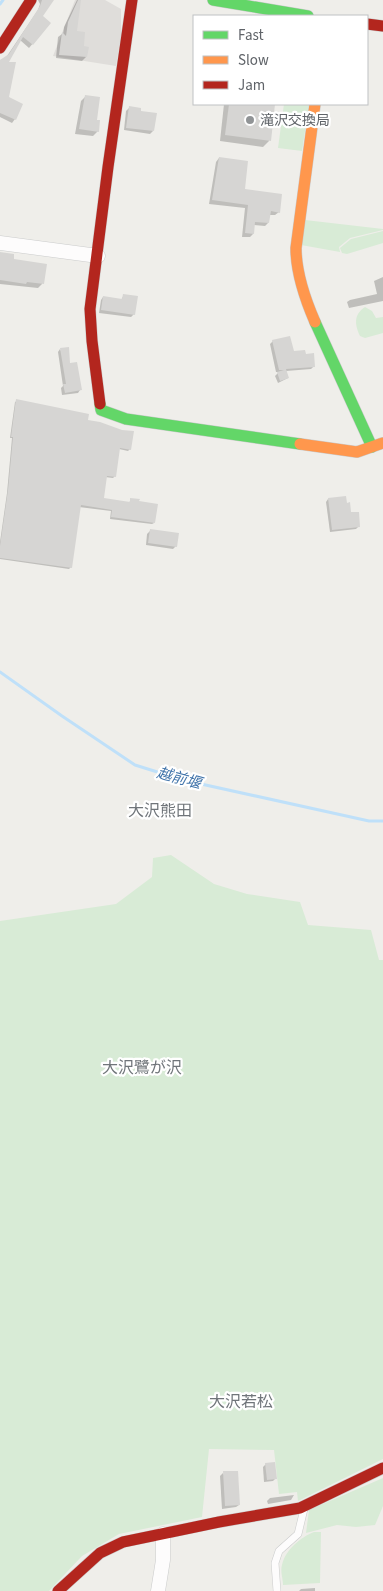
<svg xmlns="http://www.w3.org/2000/svg" width="383" height="1591" font-family="'Source Sans 3','Noto Sans JP',sans-serif">
<rect width="100%" height="100%" fill="#efeeea"/>
<!-- industrial -->
<path fill="#dfddda" d="M 75,0 L 105,0 L 121,9 L 121,35 L 116,66 L 53,56 Z"/>
<!-- green -->
<g fill="#d8ebd6">
<path d="M 284,104 L 309,104 L 302,151 L 278,148 Z"/>
<path d="M 305,220 L 383,229 L 383,230 L 350,238 L 339,247 L 340,252 L 301,245 Z"/>
<path d="M 383,231 L 383,243 L 347,254 L 342,253 L 340,248 L 351,239 Z"/>
<path d="M 365,307 L 372,311 L 376,318 L 383,317 L 383,333 L 365,338 L 360,336 C 355,325 353,315 365,307 Z"/>
<path d="M 171,855 L 214,884 L 247,894 L 300,902 L 308,925 L 371,930 L 379,960 L 383,960 L 383,1459 L 298,1501 L 297,1492 L 279,1494 L 274,1450 L 209,1449 L 202,1517 L 119,1534 L 82,1556 L 49,1591 L 0,1591 L 0,921 L 116,904 L 152,877 L 153,858 Z"/>
<path d="M 383,1478 L 383,1506 L 375,1525 L 356,1527 L 337,1525 L 306,1533 L 309,1510 Z"/>
<path d="M 314,1532 L 321,1532 L 320,1583 L 283,1585 C 283,1579 280,1571 282,1565 C 285,1550 301,1537 314,1532 Z"/>
</g>
<!-- shadow -->
<g fill="#0003">
<path d="M 38,0 L 52,0 L 41,16 L 50,23 L 29,48 L 20,40 L 6,64 L 8,98 L 15,119 L 12,123 L 0,117 L 0,60 L 5,59 L 38,10 L 40,4 Z"/>
<path d="M 77,0 L 80,0 L 76,32 L 86,57 L 82,61 L 56,58 L 58,37 L 62,34 L 63,35 L 64,27 Z"/>
<path d="M 85,97 L 96,121 L 98,131 L 93,136 L 75,134 L 81,101 Z"/>
<path d="M 224,104 L 274,104 L 269,141 L 263,147 L 220,141 Z"/>
<path d="M 129,108 L 140,112 L 153,131 L 150,134 L 124,130 L 126,111 Z"/>
<path d="M 219,158 L 243,190 L 279,212 L 275,215 L 269,215 L 268,223 L 265,226 L 254,225 L 253,234 L 250,237 L 242,237 L 245,208 L 209,204 L 216,162 Z"/>
<path d="M 0,253 L 12,260 L 45,265 L 42,284 L 38,288 L 0,284 Z"/>
<path d="M 383,277 L 383,301 L 349,308 L 347,302 L 350,300 L 377,294 L 374,281 Z"/>
<path d="M 124,295 L 134,314 L 131,317 L 99,313 L 101,300 L 103,297 L 121,300 Z"/>
<path d="M 273,341 L 293,353 L 314,366 L 311,369 L 286,371 L 288,378 L 278,383 L 275,376 L 279,372 L 276,372 L 270,344 Z"/>
<path d="M 60,349 L 80,390 L 78,393 L 62,395 L 61,388 L 63,386 L 58,352 Z"/>
<path d="M 17,401 L 86,421 L 130,449 L 128,451 L 119,449 L 115,476 L 113,478 L 105,477 L 102,499 L 129,503 L 131,499 L 154,523 L 152,524 L 110,519 L 111,511 L 79,507 L 71,567 L 69,569 L 0,559 L 0,542 L 7,493 L 12,438 L 10,438 L 15,402 Z"/>
<path d="M 328,499 L 350,513 L 359,526 L 356,529 L 330,532 L 326,502 Z"/>
<path d="M 150,531 L 176,546 L 173,549 L 146,545 L 147,534 Z"/>
<path d="M 266,1464 L 276,1478 L 273,1481 L 264,1482 L 263,1467 Z"/>
<path d="M 223,1473 L 239,1505 L 236,1507 L 222,1509 L 220,1476 Z"/>
<path d="M 294,1495 L 291,1500 L 268,1504 L 267,1501 L 270,1498 Z"/>
<path d="M 315,1588 L 315,1591 L 299,1591 L 301,1589 Z"/>
</g>
<g fill="none" stroke-linecap="round" stroke-linejoin="round">
<!-- stream -->
<g stroke="#bfe0f9" stroke-width="3">
<path d="M 0,4 L 3,0"/>
<path d="M 0,672 L 62,716 L 135,765 L 183,780 L 369,821 L 383,821"/>
</g>
</g>
<!-- building -->
<g fill="#d6d5d3">
<path d="M 42,0 L 54,0 L 43,16 L 51,23 L 33,45 L 23,37 L 9,62 L 16,62 L 9,97 L 23,104 L 16,120 L 0,113 L 0,60 L 9,54 L 40,6 Z"/>
<path d="M 78,0 L 81,0 L 77,31 L 85,32 L 84,46 L 89,47 L 87,57 L 59,55 L 62,32 L 66,36 L 68,22 Z"/>
<path d="M 85,95 L 100,97 L 97,120 L 100,120 L 99,132 L 79,129 Z"/>
<path d="M 229,104 L 275,104 L 271,141 L 225,135 Z"/>
<path d="M 129,106 L 141,108 L 141,111 L 157,113 L 154,131 L 126,128 Z"/>
<path d="M 219,157 L 248,161 L 245,189 L 282,194 L 280,213 L 271,211 L 269,223 L 255,222 L 254,234 L 245,233 L 248,205 L 212,200 Z"/>
<path d="M 0,252 L 14,254 L 14,259 L 47,264 L 44,284 L 27,282 L 26,284 L 0,280 Z"/>
<path d="M 123,294 L 138,296 L 135,315 L 101,310 L 103,296 L 122,299 Z"/>
<path d="M 290,336 L 294,351 L 305,350 L 306,354 L 314,353 L 315,367 L 286,369 L 289,378 L 280,381 L 277,372 L 284,370 L 279,370 L 272,340 Z"/>
<path d="M 69,347 L 70,363 L 77,362 L 82,390 L 65,393 L 63,384 L 66,384 L 60,348 Z"/>
<path d="M 16,399 L 89,414 L 88,420 L 100,422 L 122,430 L 134,431 L 131,450 L 120,448 L 116,477 L 107,476 L 104,498 L 130,502 L 130,498 L 140,499 L 139,501 L 158,504 L 155,523 L 111,517 L 112,510 L 81,505 L 72,568 L 0,558 L 0,546 L 8,490 L 13,437 L 11,437 Z"/>
<path d="M 346,496 L 347,503 L 350,502 L 351,512 L 359,512 L 360,527 L 332,530 L 328,498 Z"/>
<path d="M 150,529 L 179,533 L 177,547 L 148,543 Z"/>
<path d="M 275,1462 L 277,1479 L 267,1480 L 265,1463 Z"/>
<path d="M 223,1471 L 238,1471 L 240,1505 L 225,1506 Z"/>
</g>
<g fill="none" stroke-linecap="round" stroke-linejoin="round">
<defs>
<path id="lane" d="M 277,1591 L 275,1563 L 279,1551 L 298,1534 L 304,1509"/>
<g id="street">
<path d="M 0,243 L 98,256"/>
<path d="M 158,1591 L 163,1560 L 163,1534"/>
</g>
<g id="fast">
<path d="M 213,0 L 308,16"/>
<path d="M 315,322 L 372,447"/>
<path d="M 100,404 L 101,410 L 126,419 L 300,444"/>
</g>
<g id="slow">
<path d="M 315,104 L 296,248 C 296,273 305,299 315,322"/>
<path d="M 300,444 L 357,452 L 383,443"/>
</g>
<g id="jam">
<path d="M 367,24 L 383,26"/>
<path d="M 0,48 L 31,0"/>
<path d="M 100,404 L 92,341 L 90,309 L 108,167 L 132,0"/>
<path d="M 58,1591 L 100,1553 L 123,1542 L 219,1522 L 300,1508 L 383,1468"/>
</g>
</defs>
<!-- lane casing -->
<use href="#lane" stroke="#cbcccc" stroke-width="8"/>
<!-- street casing -->
<use href="#street" stroke="#cbcccc" stroke-width="15"/>
<!-- fast casing -->
<use href="#fast" stroke="#cacacb" stroke-width="12"/>
<!-- slow casing -->
<use href="#slow" stroke="#cacacb" stroke-width="12"/>
<!-- jam casing -->
<use href="#jam" stroke="#cacacb" stroke-width="12"/>
<!-- lane -->
<use href="#lane" stroke="#fdfcfc" stroke-width="7"/>
<!-- street -->
<use href="#street" stroke="#fdfcfc" stroke-width="14"/>
<!-- fast -->
<use href="#fast" stroke="#63d668" stroke-width="11"/>
<!-- slow -->
<use href="#slow" stroke="#ff974d" stroke-width="11"/>
<!-- jam -->
<use href="#jam" stroke="#b3261e" stroke-width="11"/>
</g>
<!-- markers -->
<circle fill="#919496" stroke="#fff" stroke-width="2" cx="250" cy="120" r="5"/>
<g text-anchor="middle" stroke-width="4.5" stroke-linejoin="round" paint-order="stroke">
<!-- poi labels -->
<g font-size="14" fill="#5f6368" stroke="#fff" text-anchor="start">
<text x="260" y="125">滝沢交換局</text>
</g>
<!-- water labels -->
<g font-size="15" font-style="italic" fill="#4174aa" stroke="#fff">
<text transform="translate(179 778) rotate(15)" y="5">越前堰</text>
</g>
<!-- quarter labels -->
<g font-size="16" fill="#70757a" stroke="#fff">
<text x="160" y="816">大沢熊田</text>
<text x="142" y="1073">大沢鷺が沢</text>
<text x="241" y="1407">大沢若松</text>
</g>
</g>
<!-- legend -->
<rect x="193" y="15" width="175" height="90" fill="#ffffff" stroke="#bfc1c3"/>
<rect x="203" y="31" width="25" height="8" fill="#63d668" stroke="#bfc1c3"/>
<text x="238" y="40" font-size="15" fill="#5f6368">Fast</text>
<rect x="203" y="56" width="25" height="8" fill="#ff974d" stroke="#bfc1c3"/>
<text x="238" y="65" font-size="15" fill="#5f6368">Slow</text>
<rect x="203" y="81" width="25" height="8" fill="#b3261e" stroke="#bfc1c3"/>
<text x="238" y="90" font-size="15" fill="#5f6368">Jam</text>
</svg>
